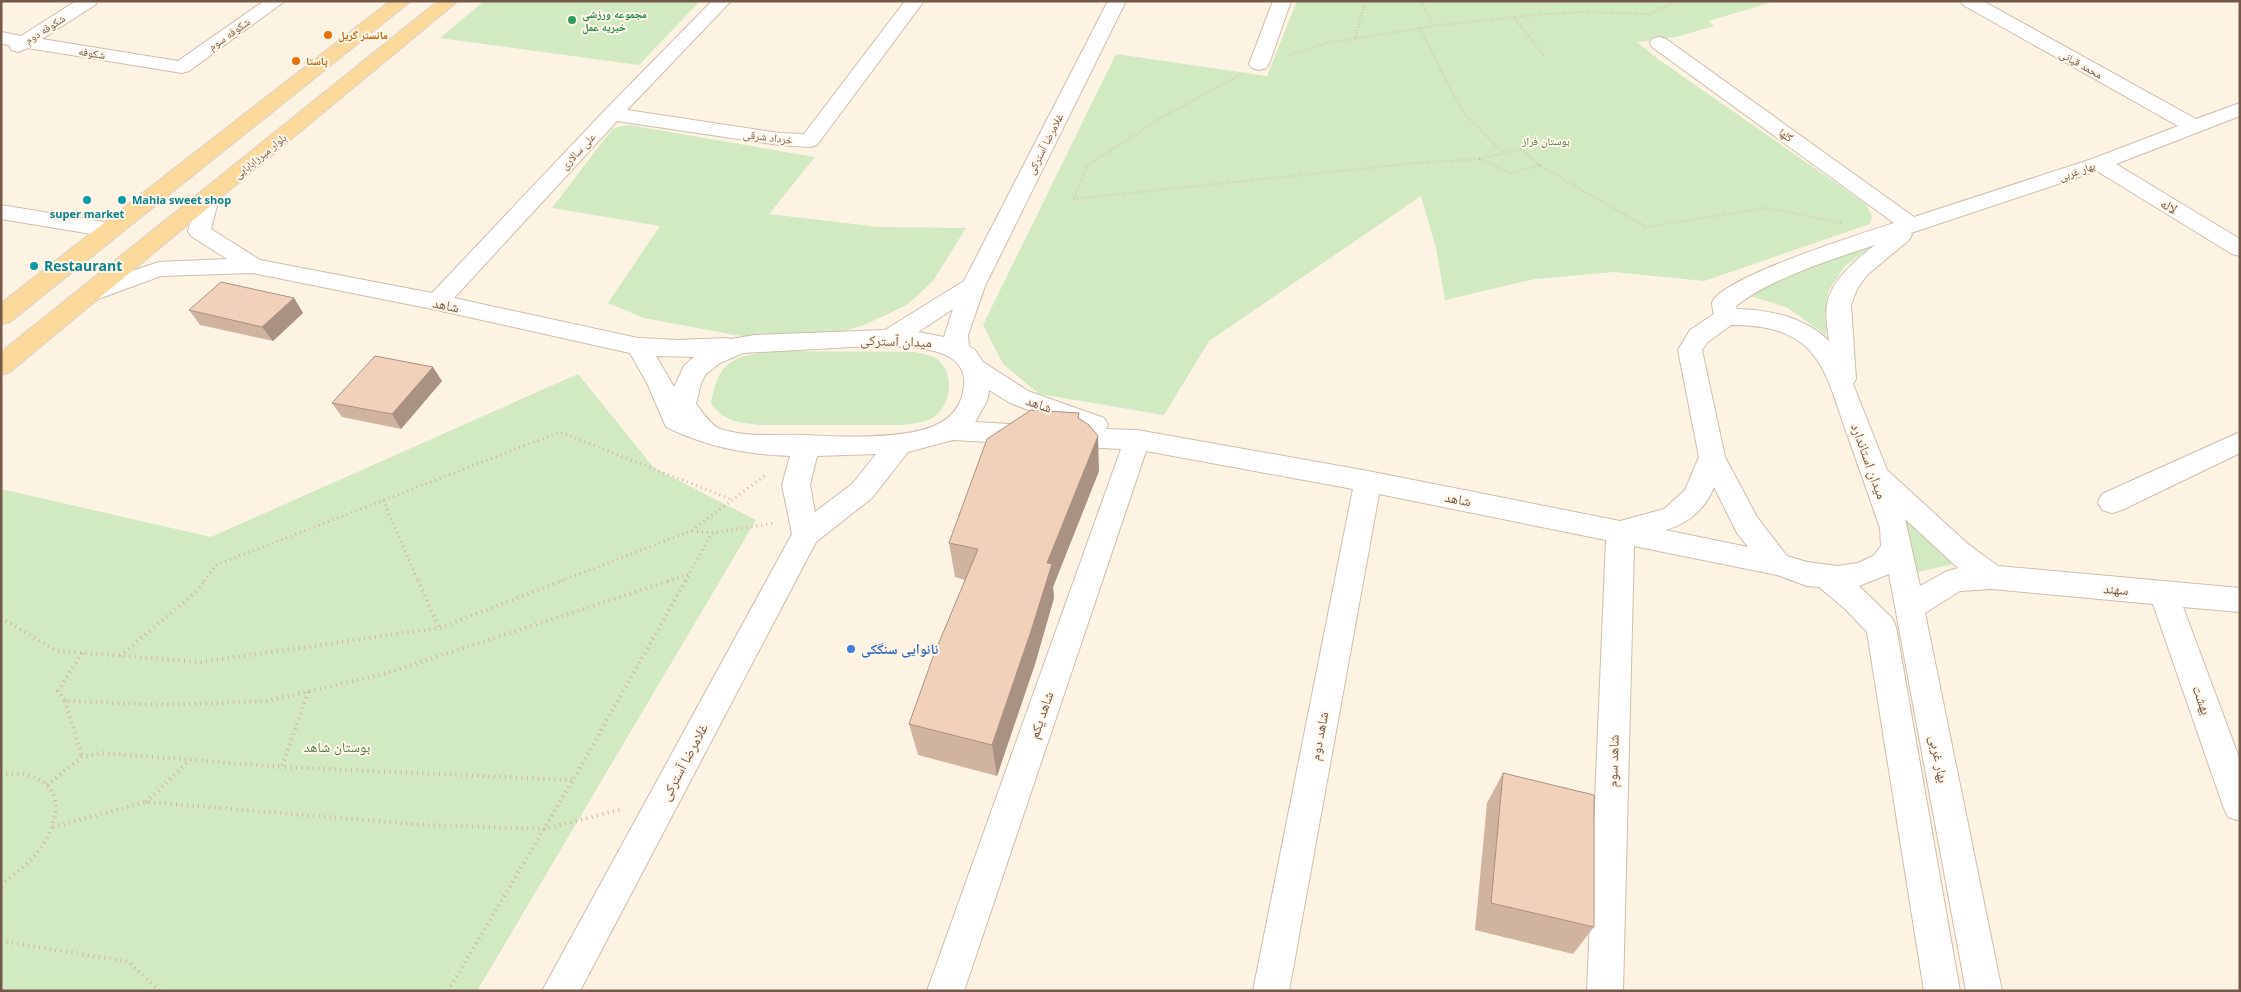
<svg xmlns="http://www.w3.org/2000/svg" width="2241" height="992" font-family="'Open Sans','Noto Naskh Arabic',sans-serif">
<rect width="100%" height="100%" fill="#fcf3e3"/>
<!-- green -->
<g fill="#d1eac1">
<path d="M 484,1 L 700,1 L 639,65 L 440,38 Z"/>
<path d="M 1297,1 L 1770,1 L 1772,2 L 1709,21 L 1714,26 L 1676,37 L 1637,42 L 1658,59 L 1866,204 L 1872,216 L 1870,224 L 1704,281 L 1614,272 L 1535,279 L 1445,300 L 1436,248 L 1421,196 L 1209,341 L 1164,415 L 1039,394 L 1003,364 L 983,325 L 1116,54 L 1267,76 Z"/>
<path d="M 629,125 L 815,157 L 769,214 L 879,227 L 966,228 L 933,281 L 907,305 L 864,325 L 838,333 L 769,339 L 735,335 L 644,318 L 608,303 L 660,226 L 552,208 L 613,128 Z"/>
<path d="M 1876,243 L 1844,267 L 1828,292 L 1826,335 L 1786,307 L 1747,295 L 1834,257 Z"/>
<path d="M 777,351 L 915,352 C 921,354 932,355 937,359 C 955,373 952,404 934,417 C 925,423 911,424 900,425 L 759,425 C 738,422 724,422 711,403 C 719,358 735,356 777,351 Z"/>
<path d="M 578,374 L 654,468 L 756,520 L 477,991 L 1,991 L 1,489 L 211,537 Z"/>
<path d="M 1910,519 L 1938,551 L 1954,564 L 1917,572 L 1904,524 Z"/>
</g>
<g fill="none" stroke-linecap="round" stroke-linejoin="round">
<defs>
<g id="minor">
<path d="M 76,1 L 98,1 L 95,5 L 42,39 L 178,61 L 264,1 L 285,1 L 189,71 L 182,73 L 28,48 L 18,52 L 11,50 L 9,45 L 1,44 L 1,32 L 21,36 Z"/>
<path d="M 712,1 L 731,1 L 627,110 L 779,133 L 804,134 L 905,1 L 924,1 L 817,145 L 810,147 L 779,145 L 617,121 L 454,298 L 638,338 L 679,340 L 725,338 L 731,339 L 755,335 L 885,330 L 964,281 L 1108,1 L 1126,1 L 985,286 L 968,335 L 969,346 L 975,350 L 983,362 L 1028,391 L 1104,418 L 1108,425 L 1106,429 L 1137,430 L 1368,471 L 1620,521 L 1664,509 L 1685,490 L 1699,457 L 1678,350 L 1690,330 L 1714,314 C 1713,311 1712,306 1712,303 C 1719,278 1866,232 1894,223 L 1652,47 L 1650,43 L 1652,39 L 1659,37 L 1666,39 L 1914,217 L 2092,159 L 2178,126 L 1963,5 L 1960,1 L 1983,1 L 2196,119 L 2240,103 L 2240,116 L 2116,164 L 2240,239 L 2240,256 L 2232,254 L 2097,171 L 1911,233 L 1912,235 L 1909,240 L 1867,275 L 1857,289 L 1851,305 L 1856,379 L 1853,384 L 1887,470 L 1968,544 L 1998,566 L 2240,588 L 2240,612 L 2183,607 L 2240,760 L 2240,821 L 2228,817 L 2223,806 L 2153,604 L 1992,589 L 1960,591 L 1925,613 L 2002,991 L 1966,991 L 1889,574 L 1859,586 L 1892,618 L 1896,627 L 1960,991 L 1924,991 L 1867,632 L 1845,609 L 1819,587 L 1807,586 L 1777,575 L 1634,546 L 1623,991 L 1587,991 L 1606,540 L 1379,494 L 1289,991 L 1253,991 L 1353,489 L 1146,451 L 964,991 L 927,991 L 1121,449 L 953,440 L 908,452 L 872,498 L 816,542 L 580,991 L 542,991 L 792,534 L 782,485 L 790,456 C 743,454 708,447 666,427 L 647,383 L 630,353 L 437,310 L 253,273 L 161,276 L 90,302 L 82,300 L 78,294 L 82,288 L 159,262 L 227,259 L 191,236 L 188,231 L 197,198 L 200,193 L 208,191 L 216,193 L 219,198 L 211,229 L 260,260 L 432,293 L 605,110 ZM 1875,245 C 1856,260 1831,280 1827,305 C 1825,316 1828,330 1829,341 C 1805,317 1770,310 1737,309 L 1736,306 C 1771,278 1833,259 1875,245 ZM 953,309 L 944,337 L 918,332 ZM 1731,325 C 1757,325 1783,328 1804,345 C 1828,365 1836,405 1847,434 C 1858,465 1869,496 1880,528 L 1881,546 L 1873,556 L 1858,563 L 1837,566 L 1807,562 L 1787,556 L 1757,517 L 1725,457 L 1702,350 L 1708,342 ZM 870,346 C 901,347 975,342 963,392 C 960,407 952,417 938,424 C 908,440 841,437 807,435 C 778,434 748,438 720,429 C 711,426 702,411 696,404 L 701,383 L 706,374 L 720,363 L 743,353 ZM 656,356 L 694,357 L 684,366 L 674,387 ZM 989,390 L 1010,403 L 1075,428 L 975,422 L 987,401 ZM 876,454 L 852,484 L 815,512 L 810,485 L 817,456 ZM 1714,487 L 1737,533 L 1748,547 L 1665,530 C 1688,524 1705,509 1714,487 ZM 1905,519 L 1958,568 L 1945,572 L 1920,586 Z"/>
<path d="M 1273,1 L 1291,1 L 1269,64 L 1266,68 L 1259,70 L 1252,68 L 1249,64 Z"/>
<path d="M 1,205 L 110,223 L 118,225 L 121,230 L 118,235 L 110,237 L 1,219 Z"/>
<path d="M 2240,432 L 2240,453 L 2122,510 L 2112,513 L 2102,510 L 2098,502 L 2102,494 Z"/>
</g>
<g id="major">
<path d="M 390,1 L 411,1 L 10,322 L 1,324 L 1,303 Z"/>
<path d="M 438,1 L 458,1 L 10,372 L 1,375 L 1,352 Z"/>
</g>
</defs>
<!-- minor casing -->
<use href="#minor" stroke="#d0bdac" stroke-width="2"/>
<!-- major casing -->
<use href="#major" stroke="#dbd4d0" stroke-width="2"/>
<!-- path-far2 -->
<g stroke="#d6b49e" stroke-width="2.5" stroke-dasharray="0.5 2.5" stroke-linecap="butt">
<path d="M 1421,1 L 1434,26"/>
<path d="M 1514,17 L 1544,56"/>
<path d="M 1419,28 L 1464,114 L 1504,153"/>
<path d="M 1355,39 L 1365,1"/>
<path d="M 1290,55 L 1326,43 L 1434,26 L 1531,15 L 1581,12 L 1650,14 L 1675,1"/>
<path d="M 1238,76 L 1161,118 L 1088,165 L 1073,199 L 1416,163 L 1480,159"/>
<path d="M 1521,149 L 1539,165 L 1510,173 L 1480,159 Z"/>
<path d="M 1539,165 L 1646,227 L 1766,208 L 1841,223"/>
</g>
<!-- path-far1 -->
<g stroke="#d6b49e" stroke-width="3" stroke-dasharray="1 4" stroke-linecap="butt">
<path d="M 383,500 L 418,581"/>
<path d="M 692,531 L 712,533"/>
<path d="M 204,581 L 216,565 L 560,432 L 733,500"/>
<path d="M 561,581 L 691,531 L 767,474"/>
<path d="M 668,581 L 690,574"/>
<path d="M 685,581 L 712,533 L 775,523"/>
</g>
<!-- path -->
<g stroke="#d6b49e" stroke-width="4" stroke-dasharray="1 4.5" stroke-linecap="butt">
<path d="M 418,580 L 439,628"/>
<path d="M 1,618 L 57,651 L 201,662 L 439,628 L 564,580"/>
<path d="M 82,653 L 58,691 L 65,701 L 165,705 L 267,701 L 387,673 L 672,580"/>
<path d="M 120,656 L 198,590 L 205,580"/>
<path d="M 308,692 L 282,767 L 573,780"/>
<path d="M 65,701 L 82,757"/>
<path d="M 1,774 C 12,774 25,773 36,778 C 69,791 54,833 36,854 C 26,866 13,875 1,885"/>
<path d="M 47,785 L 82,757 L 102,753 L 282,767"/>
<path d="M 146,802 L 190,760"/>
<path d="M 53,827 L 146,802 L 426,825 L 545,829 L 623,809"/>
<path d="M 1,941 L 129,962 L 160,991"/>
<path d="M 448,991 L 573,780 L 686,580"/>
</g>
<!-- minor -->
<use href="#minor" fill="#fff" fill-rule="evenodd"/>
<!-- major -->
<use href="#major" fill="#fbd99b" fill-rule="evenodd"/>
</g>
<!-- wall -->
<g fill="#d0b4a0">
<path d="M 294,298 L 303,313 L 273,341 L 200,325 L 189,310 Z"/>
<path d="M 442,381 L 401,429 L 342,417 L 332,403 Z"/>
<path d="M 1079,413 L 1079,418 L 1099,471 L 1053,587 L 1054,598 L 1035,664 L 997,776 L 918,755 L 909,724 L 965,580 L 955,577 L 949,543 Z"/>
<path d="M 1503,773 L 1594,927 L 1573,954 L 1475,930 L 1487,803 Z"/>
</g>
<!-- shaded-wall -->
<g fill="#a99282">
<path d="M 294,298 L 303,313 L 273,341 L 262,327 Z"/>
<path d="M 433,367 L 442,381 L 401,429 L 392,414 Z"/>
<path d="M 1098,436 L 1099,471 L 1053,587 L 1054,598 L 1035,664 L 997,776 L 992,745 L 1047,563 Z"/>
</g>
<!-- building -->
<g fill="#f2d1ba" stroke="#a99282">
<path d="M 221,282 L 294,298 L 262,327 L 189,310 Z"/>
<path d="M 375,356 L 433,367 L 392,414 L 332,403 Z"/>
<path d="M 1031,410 L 1079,413 L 1078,418 L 1089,425 L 1098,436 L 1047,563 L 1052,564 L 1031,631 L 992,745 L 909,724 L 933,657 L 978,549 L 949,543 L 987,439 Z"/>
<path d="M 1503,773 L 1594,795 L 1594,927 L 1491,903 Z"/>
</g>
<!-- markers -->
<circle fill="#2e9e5b" stroke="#fff7e9" stroke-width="2" cx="572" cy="20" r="5"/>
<g fill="#e8710a" stroke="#fff7e9" stroke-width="2">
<circle cx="328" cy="35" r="5"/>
<circle cx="296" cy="61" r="5"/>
</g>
<g fill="#0f9aa8" stroke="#fff7e9" stroke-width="2">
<circle cx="87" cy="200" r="5"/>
<circle cx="122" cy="200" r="5"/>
<circle cx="34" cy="266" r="5"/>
</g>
<circle fill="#3f7fe0" stroke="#fff7e9" stroke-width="2" cx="851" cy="649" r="5"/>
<g text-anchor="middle" stroke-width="4" stroke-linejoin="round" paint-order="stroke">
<!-- far-leisure labels -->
<g font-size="11" font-weight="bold" fill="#27864d" stroke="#fff7e9" text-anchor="start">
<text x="582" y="18">مجموعه ورزشی<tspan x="582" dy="13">خیریه عمل</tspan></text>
</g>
<!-- far-street labels -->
<g font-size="11" fill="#745949" stroke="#fff7e9">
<text transform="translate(45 29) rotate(-32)" y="4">شکوفه دوم</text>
<text transform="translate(229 34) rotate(-35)" y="4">شکوفه سوم</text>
<text transform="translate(92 53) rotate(9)" y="4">شکوفه</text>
<text transform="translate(2081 64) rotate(29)" y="4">محمد قپانی</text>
<text transform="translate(1786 135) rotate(36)" y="4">گلها</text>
<text transform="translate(768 137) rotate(7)" y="4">خرداد شرقی</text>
<text transform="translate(1045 144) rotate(-63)" y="4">غلامرضا آسترکی</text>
<text transform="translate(578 151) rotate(-47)" y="4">علی سالاری</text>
<text transform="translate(260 156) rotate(-39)" y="4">بلوار میرزابابایی</text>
<text transform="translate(2077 171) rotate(-19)" y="4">بهار غربی</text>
</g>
<!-- far-food labels -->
<g font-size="11" font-weight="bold" fill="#c56008" stroke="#fff7e9" text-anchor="start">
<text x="338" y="39">مانستر گریل</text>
<text x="306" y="65">پاستا</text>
</g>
<!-- far-park labels -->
<g font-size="11" fill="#517a41" stroke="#fff7e9">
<text x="1546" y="145">بوستان فراز</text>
</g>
<!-- far-culture labels -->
<g font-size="11" font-weight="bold" fill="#0d838f" stroke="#fff7e9" text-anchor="start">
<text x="132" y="204">Mahia sweet shop</text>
<text x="87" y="218" text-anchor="middle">super market</text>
</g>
<!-- street labels -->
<g font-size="14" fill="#745949" stroke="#fff7e9">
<text transform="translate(2169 206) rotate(31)" y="5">لاله</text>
<text transform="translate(446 305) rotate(12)" y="5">شاهد</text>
<text transform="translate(896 341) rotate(2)" y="5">میدان آسترکی</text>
<text transform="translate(1039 404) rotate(20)" y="5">شاهد</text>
<text transform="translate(1869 461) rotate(70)" y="5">میدان استاندارد</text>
<text transform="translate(1458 499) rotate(11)" y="5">شاهد</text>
<text transform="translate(2116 589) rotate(5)" y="5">سهند</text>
<text transform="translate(2202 700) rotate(70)" y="5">بهشت</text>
<text transform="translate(1041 715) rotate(-71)" y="5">شاهد یکم</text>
<text transform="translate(1319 736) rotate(-79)" y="5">شاهد دوم</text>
<text transform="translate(1939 759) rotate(79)" y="5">بهار غربی</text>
<text transform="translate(1613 761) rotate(-88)" y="5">شاهد سوم</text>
<text transform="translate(684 762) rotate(-62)" y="5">غلامرضا آسترکی</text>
</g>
<!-- culture labels -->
<g font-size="14" font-weight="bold" fill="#0d838f" stroke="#fff7e9" text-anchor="start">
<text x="44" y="271">Restaurant</text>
</g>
<!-- shop labels -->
<g font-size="14" font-weight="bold" fill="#366cbe" stroke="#fff7e9" text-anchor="start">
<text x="861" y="654">نانوایی سنگکی</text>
</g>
<!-- park labels -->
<g font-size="14" fill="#517a41" stroke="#fff7e9">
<text x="337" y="752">بوستان شاهد</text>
</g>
</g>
<!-- border -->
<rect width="2241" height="992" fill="none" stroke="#745949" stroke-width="5"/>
</svg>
